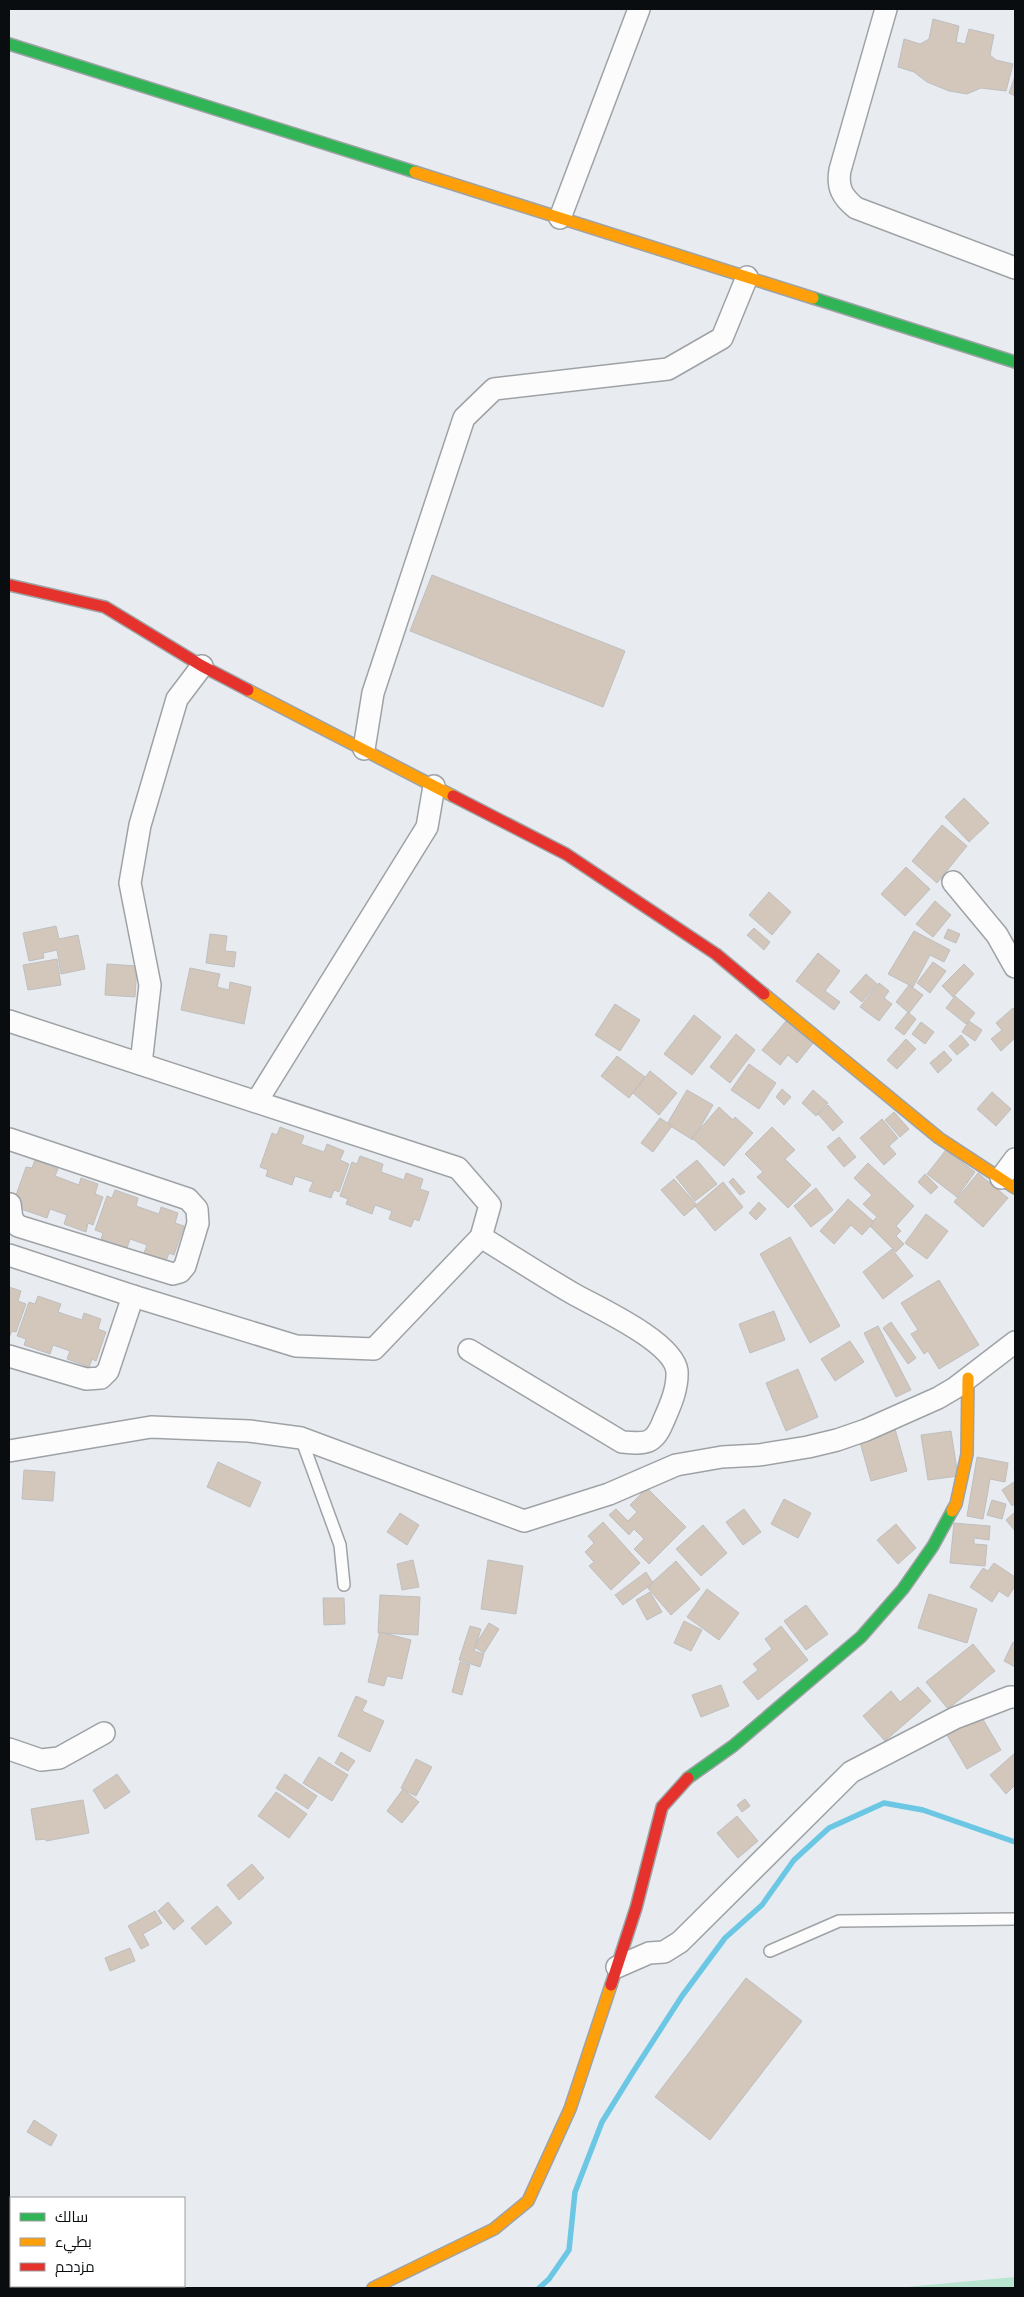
<svg xmlns="http://www.w3.org/2000/svg" width="1024" height="2297" font-family="'PT Sans Narrow',Cairo,sans-serif">
<rect width="100%" height="100%" fill="#e8ecf0"/>
<!-- green -->
<path fill="#b8e4d0" d="M 1015,2277 L 1015,2288 L 895,2288 Z"/>
<g fill="none" stroke-linecap="round" stroke-linejoin="round">
<!-- stream -->
<path stroke="#6bc7e3" stroke-width="5.5" d="M 539,2288 L 549,2279 L 569,2250 L 575,2192 L 602,2122 L 633,2072 L 682,1996 L 725,1938 L 762,1905 L 794,1860 L 829,1828 L 884,1803 L 923,1810 L 1015,1842"/>
</g>
<!-- building -->
<g fill="#d3c6bb" stroke="#bebfc0">
<path d="M 933,19 L 959,26 L 956,42 L 965,44 L 969,29 L 994,35 L 990,55 L 996,60 L 1013,64 L 1006,91 L 981,88 L 967,94 L 949,91 L 927,82 L 914,72 L 898,67 L 904,39 L 920,44 L 929,39 Z"/>
<path d="M 1015,76 L 1015,96 L 1009,93 Z"/>
<path d="M 432,575 L 625,651 L 603,707 L 410,631 Z"/>
<path d="M 964,798 L 989,823 L 969,842 L 945,817 Z"/>
<path d="M 942,825 L 967,846 L 937,883 L 912,861 Z"/>
<path d="M 906,867 L 930,889 L 905,916 L 881,894 Z"/>
<path d="M 769,892 L 791,912 L 772,935 L 749,915 Z"/>
<path d="M 935,901 L 951,915 L 933,937 L 916,924 Z"/>
<path d="M 56,926 L 59,939 L 78,935 L 85,969 L 61,974 L 57,950 L 43,953 L 44,958 L 29,961 L 23,933 Z"/>
<path d="M 754,928 L 770,942 L 764,950 L 747,935 Z"/>
<path d="M 948,929 L 960,934 L 956,943 L 944,938 Z"/>
<path d="M 914,931 L 950,950 L 944,962 L 930,955 L 913,987 L 888,974 Z"/>
<path d="M 210,934 L 227,936 L 225,951 L 236,952 L 234,967 L 206,963 Z"/>
<path d="M 818,953 L 840,971 L 825,991 L 840,1002 L 834,1010 L 796,981 Z"/>
<path d="M 57,959 L 61,985 L 28,990 L 23,965 Z"/>
<path d="M 933,962 L 946,971 L 930,993 L 917,983 Z"/>
<path d="M 107,964 L 137,966 L 135,997 L 105,995 Z"/>
<path d="M 964,964 L 974,974 L 953,997 L 942,986 Z"/>
<path d="M 190,968 L 220,974 L 217,987 L 229,990 L 230,982 L 251,987 L 244,1024 L 181,1010 Z"/>
<path d="M 866,974 L 877,984 L 862,1002 L 850,992 Z"/>
<path d="M 879,983 L 889,991 L 884,998 L 892,1004 L 879,1021 L 860,1007 Z"/>
<path d="M 909,985 L 923,995 L 909,1013 L 896,1002 Z"/>
<path d="M 955,996 L 975,1013 L 966,1024 L 946,1008 Z"/>
<path d="M 615,1004 L 640,1020 L 620,1051 L 595,1035 Z"/>
<path d="M 1013,1008 L 1015,1011 L 1015,1038 L 1001,1051 L 991,1039 L 1002,1030 L 996,1023 Z"/>
<path d="M 908,1012 L 916,1019 L 904,1035 L 895,1028 Z"/>
<path d="M 694,1015 L 721,1037 L 692,1075 L 664,1054 Z"/>
<path d="M 786,1021 L 813,1043 L 797,1063 L 788,1055 L 780,1065 L 762,1050 Z"/>
<path d="M 969,1021 L 982,1030 L 975,1041 L 962,1032 Z"/>
<path d="M 921,1022 L 934,1032 L 925,1044 L 912,1034 Z"/>
<path d="M 736,1034 L 755,1050 L 730,1083 L 710,1067 Z"/>
<path d="M 961,1035 L 969,1045 L 957,1055 L 949,1046 Z"/>
<path d="M 906,1039 L 916,1049 L 897,1069 L 887,1060 Z"/>
<path d="M 944,1051 L 952,1060 L 938,1073 L 930,1063 Z"/>
<path d="M 617,1056 L 645,1077 L 629,1098 L 601,1076 Z"/>
<path d="M 749,1064 L 776,1083 L 759,1109 L 731,1090 Z"/>
<path d="M 650,1071 L 677,1093 L 659,1115 L 633,1093 Z"/>
<path d="M 782,1089 L 791,1097 L 784,1105 L 776,1097 Z"/>
<path d="M 687,1090 L 713,1105 L 693,1140 L 667,1124 Z"/>
<path d="M 813,1090 L 828,1103 L 816,1116 L 802,1103 Z"/>
<path d="M 992,1092 L 1011,1109 L 996,1126 L 977,1109 Z"/>
<path d="M 828,1105 L 843,1122 L 833,1131 L 818,1114 Z"/>
<path d="M 719,1107 L 733,1120 L 735,1117 L 753,1133 L 724,1166 L 692,1138 Z"/>
<path d="M 894,1112 L 909,1129 L 900,1137 L 885,1120 Z"/>
<path d="M 660,1118 L 672,1126 L 653,1152 L 641,1143 Z"/>
<path d="M 882,1119 L 898,1138 L 889,1146 L 896,1154 L 884,1165 L 860,1138 Z"/>
<path d="M 280,1127 L 304,1136 L 301,1144 L 324,1152 L 327,1144 L 344,1151 L 340,1160 L 349,1164 L 339,1192 L 334,1190 L 331,1198 L 309,1191 L 313,1182 L 295,1176 L 292,1185 L 266,1176 L 268,1170 L 260,1167 L 272,1133 L 277,1135 Z"/>
<path d="M 772,1127 L 795,1150 L 785,1159 L 811,1185 L 788,1208 L 757,1177 L 763,1172 L 745,1154 Z"/>
<path d="M 839,1137 L 856,1157 L 844,1167 L 827,1147 Z"/>
<path d="M 946,1150 L 975,1172 L 957,1197 L 927,1174 Z"/>
<path d="M 360,1156 L 383,1164 L 381,1172 L 404,1180 L 406,1173 L 423,1179 L 420,1189 L 429,1192 L 419,1221 L 414,1219 L 411,1227 L 389,1219 L 392,1211 L 375,1205 L 372,1214 L 346,1204 L 348,1199 L 340,1196 L 352,1162 L 357,1164 Z"/>
<path d="M 35,1160 L 58,1169 L 55,1176 L 79,1185 L 81,1178 L 98,1184 L 95,1194 L 103,1197 L 93,1225 L 88,1223 L 86,1232 L 64,1224 L 67,1215 L 50,1209 L 47,1218 L 21,1209 L 23,1204 L 14,1201 L 26,1167 L 32,1168 Z"/>
<path d="M 697,1160 L 717,1184 L 695,1201 L 676,1177 Z"/>
<path d="M 868,1163 L 914,1206 L 896,1226 L 901,1231 L 896,1236 L 904,1244 L 896,1252 L 869,1225 L 877,1217 L 863,1204 L 872,1195 L 854,1178 Z"/>
<path d="M 978,1173 L 1008,1198 L 983,1227 L 954,1202 Z"/>
<path d="M 925,1174 L 938,1187 L 931,1194 L 918,1182 Z"/>
<path d="M 733,1178 L 745,1192 L 740,1195 L 729,1182 Z"/>
<path d="M 674,1179 L 697,1205 L 684,1216 L 661,1190 Z"/>
<path d="M 723,1182 L 743,1207 L 715,1231 L 695,1206 Z"/>
<path d="M 816,1188 L 833,1210 L 811,1227 L 794,1206 Z"/>
<path d="M 115,1190 L 138,1198 L 136,1206 L 159,1214 L 161,1207 L 178,1213 L 175,1223 L 184,1226 L 174,1255 L 169,1253 L 166,1261 L 144,1253 L 147,1245 L 130,1239 L 127,1248 L 101,1239 L 103,1233 L 95,1230 L 107,1196 L 112,1198 Z"/>
<path d="M 848,1199 L 874,1222 L 862,1235 L 851,1225 L 834,1244 L 820,1231 Z"/>
<path d="M 759,1202 L 766,1209 L 756,1220 L 749,1213 Z"/>
<path d="M 926,1214 L 948,1231 L 927,1259 L 905,1243 Z"/>
<path d="M 790,1237 L 840,1326 L 810,1343 L 760,1254 Z"/>
<path d="M 892,1249 L 913,1276 L 883,1299 L 863,1272 Z"/>
<path d="M 939,1280 L 979,1345 L 939,1369 L 928,1351 L 924,1354 L 911,1334 L 918,1330 L 901,1303 Z"/>
<path d="M 9,1287 L 21,1291 L 18,1301 L 26,1304 L 16,1332 L 12,1331 L 9,1338 Z"/>
<path d="M 38,1296 L 61,1304 L 58,1312 L 82,1320 L 84,1313 L 101,1319 L 98,1329 L 106,1332 L 96,1361 L 92,1359 L 89,1367 L 67,1359 L 70,1351 L 53,1345 L 50,1354 L 24,1345 L 26,1339 L 17,1336 L 29,1302 L 35,1304 Z"/>
<path d="M 774,1311 L 785,1340 L 750,1353 L 739,1324 Z"/>
<path d="M 891,1322 L 916,1358 L 908,1364 L 883,1328 Z"/>
<path d="M 878,1326 L 911,1390 L 896,1397 L 864,1333 Z"/>
<path d="M 850,1341 L 864,1362 L 835,1381 L 821,1359 Z"/>
<path d="M 798,1369 L 818,1417 L 786,1431 L 766,1383 Z"/>
<path d="M 895,1429 L 907,1471 L 871,1481 L 859,1439 Z"/>
<path d="M 951,1431 L 958,1476 L 928,1480 L 921,1435 Z"/>
<path d="M 977,1457 L 1008,1463 L 1005,1482 L 990,1479 L 983,1519 L 967,1516 Z"/>
<path d="M 218,1462 L 261,1482 L 250,1507 L 207,1487 Z"/>
<path d="M 24,1470 L 55,1472 L 53,1501 L 22,1499 Z"/>
<path d="M 1014,1482 L 1015,1503 L 1012,1506 L 1002,1490 Z"/>
<path d="M 647,1488 L 686,1527 L 649,1564 L 634,1549 L 644,1539 L 634,1529 L 629,1535 L 609,1515 L 616,1509 L 628,1521 L 637,1512 L 630,1505 Z"/>
<path d="M 784,1499 L 811,1513 L 798,1538 L 771,1524 Z"/>
<path d="M 992,1500 L 1006,1504 L 1002,1519 L 987,1515 Z"/>
<path d="M 744,1509 L 761,1532 L 743,1545 L 726,1522 Z"/>
<path d="M 1015,1512 L 1015,1531 L 1006,1520 Z"/>
<path d="M 400,1513 L 419,1525 L 407,1545 L 387,1532 Z"/>
<path d="M 603,1522 L 640,1563 L 611,1590 L 589,1566 L 594,1562 L 585,1552 L 594,1543 L 588,1536 Z"/>
<path d="M 954,1523 L 990,1526 L 989,1540 L 974,1538 L 974,1544 L 987,1545 L 985,1566 L 950,1563 Z"/>
<path d="M 896,1524 L 916,1548 L 898,1564 L 877,1540 Z"/>
<path d="M 703,1525 L 727,1553 L 701,1576 L 676,1549 Z"/>
<path d="M 413,1560 L 419,1587 L 402,1590 L 397,1564 Z"/>
<path d="M 488,1560 L 523,1566 L 516,1614 L 481,1609 Z"/>
<path d="M 676,1561 L 700,1589 L 671,1615 L 647,1587 Z"/>
<path d="M 994,1563 L 1015,1577 L 1015,1586 L 1008,1597 L 999,1591 L 992,1602 L 970,1587 L 983,1568 L 988,1571 Z"/>
<path d="M 646,1572 L 653,1583 L 623,1605 L 615,1595 Z"/>
<path d="M 707,1589 L 739,1613 L 719,1640 L 687,1617 Z"/>
<path d="M 650,1592 L 662,1612 L 647,1620 L 636,1600 Z"/>
<path d="M 929,1594 L 977,1609 L 967,1643 L 918,1628 Z"/>
<path d="M 380,1595 L 420,1597 L 418,1635 L 378,1633 Z"/>
<path d="M 323,1598 L 344,1598 L 345,1624 L 324,1625 Z"/>
<path d="M 806,1605 L 828,1634 L 806,1650 L 784,1621 Z"/>
<path d="M 684,1621 L 702,1630 L 691,1651 L 674,1643 Z"/>
<path d="M 489,1623 L 499,1629 L 484,1653 L 474,1647 Z"/>
<path d="M 470,1626 L 481,1629 L 474,1651 L 484,1654 L 480,1667 L 459,1660 Z"/>
<path d="M 781,1626 L 808,1660 L 758,1700 L 743,1682 L 758,1670 L 753,1664 L 772,1649 L 765,1639 Z"/>
<path d="M 380,1632 L 411,1640 L 402,1679 L 387,1676 L 384,1686 L 368,1682 Z"/>
<path d="M 1013,1642 L 1015,1644 L 1015,1667 L 1004,1661 Z"/>
<path d="M 973,1644 L 995,1671 L 948,1709 L 926,1682 Z"/>
<path d="M 460,1662 L 470,1665 L 462,1695 L 452,1692 Z"/>
<path d="M 721,1685 L 729,1706 L 701,1717 L 692,1695 Z"/>
<path d="M 918,1687 L 931,1701 L 885,1741 L 863,1716 L 891,1691 L 900,1702 Z"/>
<path d="M 356,1696 L 367,1701 L 362,1711 L 384,1721 L 370,1752 L 338,1736 Z"/>
<path d="M 981,1716 L 1001,1750 L 967,1769 L 947,1735 Z"/>
<path d="M 341,1752 L 355,1761 L 348,1771 L 335,1763 Z"/>
<path d="M 1015,1753 L 1015,1785 L 1006,1794 L 990,1775 Z"/>
<path d="M 319,1757 L 348,1775 L 332,1801 L 303,1783 Z"/>
<path d="M 416,1759 L 432,1767 L 416,1796 L 401,1788 Z"/>
<path d="M 117,1774 L 130,1792 L 105,1809 L 93,1790 Z"/>
<path d="M 285,1774 L 317,1796 L 308,1809 L 276,1788 Z"/>
<path d="M 403,1789 L 419,1802 L 402,1823 L 387,1811 Z"/>
<path d="M 276,1792 L 307,1814 L 289,1838 L 258,1816 Z"/>
<path d="M 745,1799 L 750,1806 L 742,1812 L 737,1805 Z"/>
<path d="M 83,1800 L 89,1833 L 46,1841 L 46,1839 L 36,1840 L 31,1809 Z"/>
<path d="M 737,1816 L 758,1841 L 738,1858 L 717,1833 Z"/>
<path d="M 252,1864 L 264,1878 L 239,1900 L 227,1885 Z"/>
<path d="M 168,1902 L 184,1921 L 174,1930 L 158,1911 Z"/>
<path d="M 217,1906 L 232,1923 L 206,1945 L 191,1928 Z"/>
<path d="M 155,1911 L 162,1923 L 143,1934 L 149,1945 L 141,1949 L 128,1926 Z"/>
<path d="M 130,1948 L 135,1961 L 110,1971 L 105,1958 Z"/>
<path d="M 746,1978 L 802,2021 L 710,2140 L 655,2097 Z"/>
<path d="M 34,2120 L 57,2135 L 51,2146 L 27,2132 Z"/>
</g>
<g fill="none" stroke-linecap="round" stroke-linejoin="round">
<defs>
<g id="lane">
<path d="M 301,1438 L 340,1545 L 344,1585"/>
<path d="M 770,1951 L 839,1921 L 1015,1919"/>
</g>
<g id="street">
<path d="M 886,9 L 840,170 C 837,187 842,197 856,208 L 1015,268"/>
<path d="M 560,218 L 639,9"/>
<path d="M 364,749 L 373,693 L 464,418 L 494,389 L 668,369 L 722,338 L 747,277"/>
<path d="M 953,882 L 997,935 L 1015,967"/>
<path d="M 9,1021 L 458,1168 L 490,1205 L 481,1237 L 374,1349 L 296,1346 L 133,1296 L 9,1255"/>
<path d="M 141,1064 L 150,985 L 130,883 L 140,825 L 177,699 L 202,666"/>
<path d="M 257,1101 L 427,827 L 434,786"/>
<path d="M 9,1139 L 188,1199 L 197,1209 L 198,1223 L 185,1266 L 180,1272 L 173,1274 L 18,1226 L 12,1219 L 10,1204"/>
<path d="M 1001,1178 L 1015,1159"/>
<path d="M 469,1350 L 622,1442 C 645,1444 654,1445 663,1422 C 670,1406 678,1389 677,1371 C 673,1341 596,1307 572,1293 C 541,1275 512,1256 481,1237"/>
<path d="M 9,1356 L 86,1379 L 101,1378 L 108,1371 L 133,1296"/>
<path d="M 9,1451 L 151,1427 L 249,1431 L 301,1438 L 524,1521 L 609,1494 L 676,1465 L 722,1457 L 759,1455 L 808,1447 L 837,1440 L 866,1430 L 938,1398 L 955,1388 L 1015,1342"/>
<path d="M 9,1749 L 41,1760 L 59,1758 L 104,1733"/>
<path d="M 617,1967 L 649,1953 L 664,1952 L 680,1942 L 851,1772 L 955,1718 L 1010,1697 L 1015,1697"/>
</g>
<g id="fast">
<path d="M 9,44 L 415,172"/>
<path d="M 813,298 L 1015,362"/>
<path d="M 688,1778 L 733,1746 L 861,1637 L 903,1589 L 933,1546 L 952,1511"/>
</g>
<g id="slow">
<path d="M 415,172 L 813,298"/>
<path d="M 248,690 L 453,796"/>
<path d="M 764,994 L 939,1138 L 1015,1188"/>
<path d="M 952,1511 L 956,1504 L 967,1454 L 968,1378"/>
<path d="M 373,2288 L 494,2229 L 528,2201 L 570,2109 L 611,1985"/>
</g>
<g id="jam">
<path d="M 9,585 L 105,607 L 202,666 L 248,690"/>
<path d="M 453,796 L 566,854 L 716,954 L 764,994"/>
<path d="M 611,1985 L 636,1908 L 662,1807 L 688,1778"/>
</g>
</defs>
<!-- lane casing -->
<use href="#lane" stroke="#9fa2a5" stroke-width="14"/>
<!-- street casing -->
<use href="#street" stroke="#9fa2a5" stroke-width="24"/>
<!-- fast casing -->
<use href="#fast" stroke="#9fa2a5" stroke-width="14"/>
<!-- slow casing -->
<use href="#slow" stroke="#9fa2a5" stroke-width="14"/>
<!-- jam casing -->
<use href="#jam" stroke="#9fa2a5" stroke-width="14"/>
<!-- lane -->
<use href="#lane" stroke="#fcfcfd" stroke-width="11"/>
<!-- street -->
<use href="#street" stroke="#fcfcfd" stroke-width="21"/>
<!-- fast -->
<use href="#fast" stroke="#30b455" stroke-width="11"/>
<!-- slow -->
<use href="#slow" stroke="#ff9f0a" stroke-width="11"/>
<!-- jam -->
<use href="#jam" stroke="#e5322d" stroke-width="11"/>
</g>
<!-- border -->
<rect width="1024" height="2297" fill="none" stroke="#0a0d0f" stroke-width="20"/>
<!-- legend -->
<rect x="10" y="2197" width="175" height="90" fill="#ffffff" stroke="#9d9e9f"/>
<rect x="20" y="2213" width="25" height="8" fill="#30b455" stroke="#9d9e9f"/>
<text x="55" y="2222" font-size="15" fill="#0a0d0f">سالك</text>
<rect x="20" y="2238" width="25" height="8" fill="#ff9f0a" stroke="#9d9e9f"/>
<text x="55" y="2247" font-size="15" fill="#0a0d0f">بطيء</text>
<rect x="20" y="2263" width="25" height="8" fill="#e5322d" stroke="#9d9e9f"/>
<text x="55" y="2272" font-size="15" fill="#0a0d0f">مزدحم</text>
</svg>
